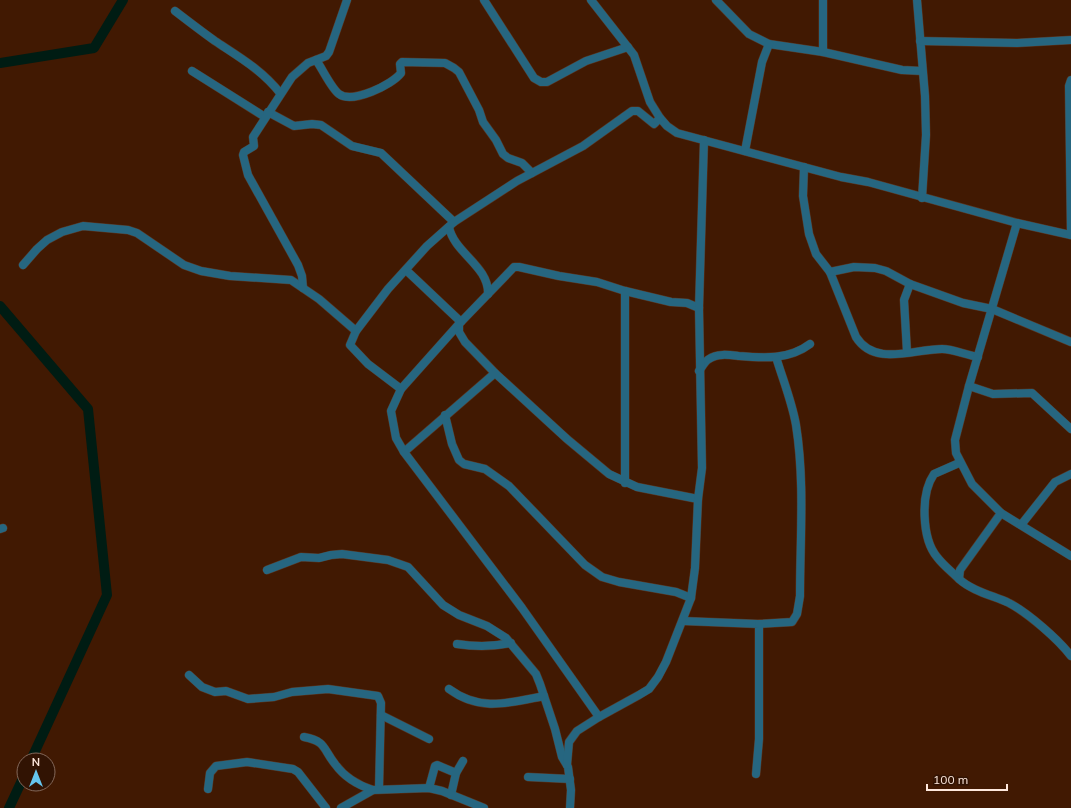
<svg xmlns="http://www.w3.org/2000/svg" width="1071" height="808" font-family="Mulish,sans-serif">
<rect width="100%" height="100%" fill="#411902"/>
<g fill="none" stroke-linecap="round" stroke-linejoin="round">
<!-- river -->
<g stroke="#001c13" stroke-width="10">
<path d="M 0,63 L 94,48 L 123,0"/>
<path d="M 0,306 L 88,409 L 107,595 L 31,760"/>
<path d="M 9,808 L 24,776"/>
</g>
<defs>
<g id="minor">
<path d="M 484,0 L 534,78 L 541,82 L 547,82 L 586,61 L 628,47"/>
<path d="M 591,0 L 634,55 L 650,102 L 660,118 L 667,126 L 677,133 L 841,177 L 868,182 L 1017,223 L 1071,235"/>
<path d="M 716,0 L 749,34 L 769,44 L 823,52 L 902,70 L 922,71"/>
<path d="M 917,0 L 925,96 L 926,135 L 922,198"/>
<path d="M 175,11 C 188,21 201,31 215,41 C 239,57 262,70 280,93"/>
<path d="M 920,41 L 1017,43 L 1071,40"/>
<path d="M 823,52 L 823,0"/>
<path d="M 316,60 C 322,68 331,88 339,94 C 352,104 392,85 401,73 L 400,64 L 402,62 L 445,63 L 454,68 L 459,72 L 479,110 L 483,122 L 496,140 L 503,154 L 508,158 L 522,163 L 532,173"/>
<path d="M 192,71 L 265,117"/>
<path d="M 268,112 L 294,126 L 312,124 L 321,125 L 352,146 L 381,153 L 454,222"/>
<path d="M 745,151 L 762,62 L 769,44"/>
<path d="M 804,167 L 803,196 L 809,234 L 816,254 L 830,272 L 856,337 C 875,367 913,349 942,349 C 953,349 966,355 978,357"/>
<path d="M 1017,223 L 969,386 L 955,440 L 956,453 L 972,484 L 1001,513 L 1071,556"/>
<path d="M 449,227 C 454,253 489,266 488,294"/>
<path d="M 1071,235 L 1069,86 L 1071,80"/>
<path d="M 23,265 L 37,249 L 47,240 L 62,232 L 83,226 L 128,230 L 137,233 L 184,265 L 201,271 L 230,276 L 291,280 L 319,299 L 356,331"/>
<path d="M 406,270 L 461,322"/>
<path d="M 830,272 L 854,267 L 875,268 L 886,271 L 910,284 L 963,303 L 992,309 L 1071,342"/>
<path d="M 303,288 L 302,276 L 298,265 L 248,175 L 243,155 L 244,152 L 254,146 L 253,137 L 292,77 L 308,63 L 326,56 L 329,52 L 347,0"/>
<path d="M 459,324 L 459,332 L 465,342 L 495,373 L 567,439 L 609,474 L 637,487 L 698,499"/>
<path d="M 907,352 L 904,300 L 910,284"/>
<path d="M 699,371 C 702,367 705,361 709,359 C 717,353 730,355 739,356 C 764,358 789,360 810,344"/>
<path d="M 969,386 L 993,394 L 1032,393 L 1071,429"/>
<path d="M 401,389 L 368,364 L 350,345 L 356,331 L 388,289 L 427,246 L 454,222 L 517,181 L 583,146 L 632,111 L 638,111 L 654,124 L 660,118"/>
<path d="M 445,415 L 452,444 L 459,460 L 464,464 L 485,469 L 509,486 L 585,565 L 602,577 L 619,582 L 676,592 L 691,598"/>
<path d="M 404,452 L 495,373"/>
<path d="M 625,483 L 625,291"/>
<path d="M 1001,513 L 960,570 L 959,579 C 972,591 994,596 1009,603 C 1028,613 1058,639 1071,656"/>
<path d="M 1021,525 L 1055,482 L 1071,474"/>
<path d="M 0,529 L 3,528"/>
<path d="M 267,570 L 301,557 L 319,558 L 331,555 L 342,554 L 388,560 L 408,567 L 443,605 L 459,615 L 487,626 L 506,638 L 536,674 L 540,684 L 555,729 L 562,757 L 568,767 L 571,790 L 570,808"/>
<path d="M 959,579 C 952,572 943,565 937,557 C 922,539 920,494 934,474 L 959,463"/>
<path d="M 683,621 L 759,624 L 759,739 L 756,774"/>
<path d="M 759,624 L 792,622 L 797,614 L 800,596 C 800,539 805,482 796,425 C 792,402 783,380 776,357"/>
<path d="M 457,644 C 476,647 492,647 511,643"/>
<path d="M 189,675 L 202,687 L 215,692 L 226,691 L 248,699 L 274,697 L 292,692 L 328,689 L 378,696 L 381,703 L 379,789"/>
<path d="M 449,689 C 480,712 508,703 544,696"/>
<path d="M 381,715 L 429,739"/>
<path d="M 599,717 L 522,608 L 404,452 L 396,438 L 391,411 L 401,389 L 459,324 L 514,267 L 519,267 L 559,276 L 597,282 L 625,291 L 671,302 L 687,303 L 699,308"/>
<path d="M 304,737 C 326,741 323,749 335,764 C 345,778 357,785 373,790"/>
<path d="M 567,765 L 569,742 L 577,731 L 599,717 L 639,695 L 649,689 L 658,677 L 666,662 L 691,598 L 695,568 L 698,499 L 702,468 L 699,308 L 704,140"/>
<path d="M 528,777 L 570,779"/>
<path d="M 429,788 L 435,766 L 437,765 L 456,773"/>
<path d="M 208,789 L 210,773 L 216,766 L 247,762 L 293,769 L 298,772 L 326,808"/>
<path d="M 451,795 L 456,773 L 463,761"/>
<path d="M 341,808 L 373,790 L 429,788 L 442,791 L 484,808"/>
</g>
</defs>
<!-- minor casing -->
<use href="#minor" stroke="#5b3621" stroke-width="9"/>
<!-- minor -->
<use href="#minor" stroke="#266680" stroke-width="8"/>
</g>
<!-- north arrow -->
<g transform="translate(36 772)"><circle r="19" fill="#311303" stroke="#83685a"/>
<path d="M0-3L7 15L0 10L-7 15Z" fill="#65c5ee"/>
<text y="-6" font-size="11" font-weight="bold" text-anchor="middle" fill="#fee8dd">N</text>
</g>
<!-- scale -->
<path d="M927 784v6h80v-6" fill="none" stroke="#fee8dd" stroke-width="2"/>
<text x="933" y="784" font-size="12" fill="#fee8dd" stroke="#311303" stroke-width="3" paint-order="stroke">100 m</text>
</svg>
